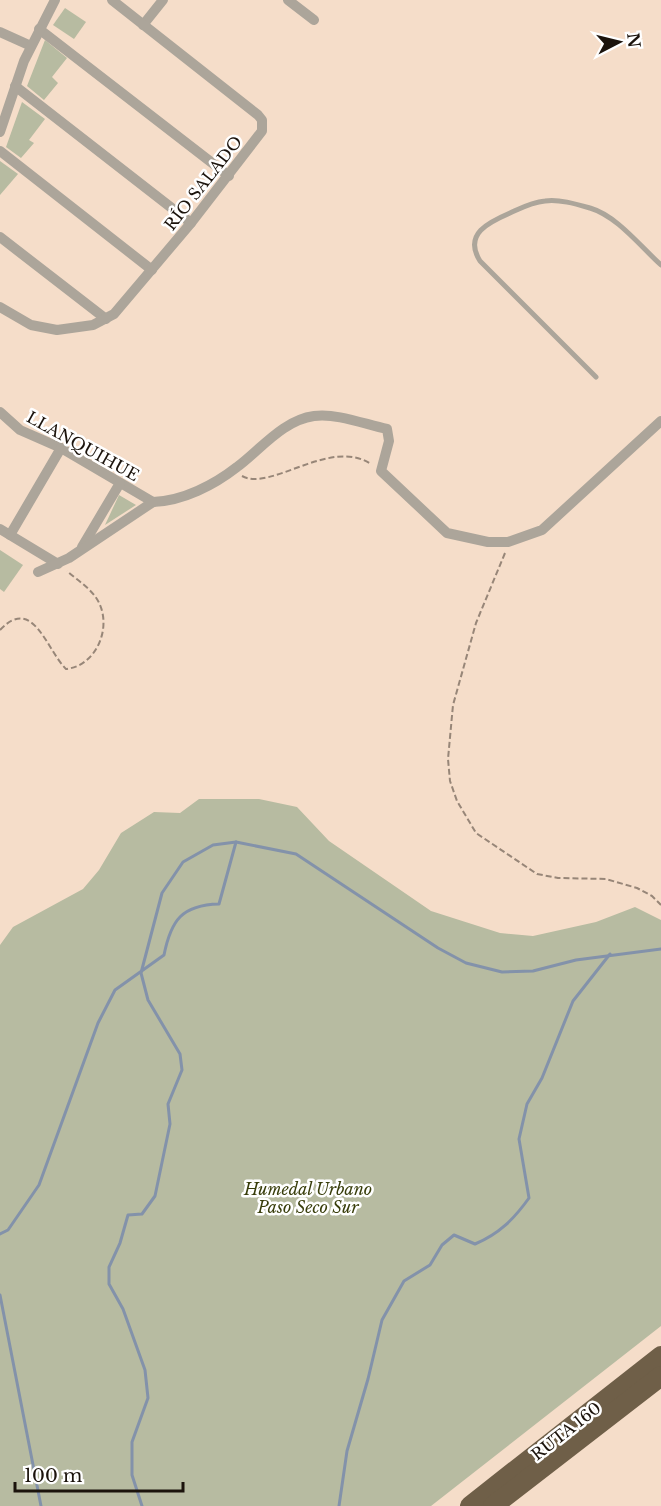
<svg xmlns="http://www.w3.org/2000/svg" width="661" height="1506" font-family="'Libre Baskerville',serif">
<rect width="100%" height="100%" fill="#f5ddc9"/>
<!-- green -->
<g fill="#b7bba1">
<path d="M 65,8 L 86,22 L 74,39 L 53,25 Z"/>
<path d="M 45,40 L 67,58 L 52,77 L 58,83 L 44,100 L 27,86 Z"/>
<path d="M 22,102 L 45,119 L 29,140 L 34,143 L 21,158 L 6,147 Z"/>
<path d="M 0,161 L 18,174 L 0,195 Z"/>
<path d="M 119,495 L 136,505 L 105,525 Z"/>
<path d="M 0,550 L 23,565 L 4,592 L 0,589 Z"/>
<path d="M 199,799 L 259,799 L 297,807 L 329,841 L 431,911 L 500,933 L 533,936 L 596,922 L 635,907 L 661,920 L 661,1326 L 431,1506 L 0,1506 L 0,945 L 13,927 L 83,889 L 99,870 L 121,833 L 154,812 L 180,813 Z"/>
</g>
<g fill="none" stroke-linecap="round" stroke-linejoin="round">
<!-- stream -->
<g stroke="#8392aa" stroke-width="3">
<path d="M 0,1234 L 8,1230 L 39,1185 L 98,1023 L 115,990 L 164,955 C 171,920 182,905 219,904 L 236,842"/>
<path d="M 0,1295 L 41,1506"/>
<path d="M 142,1506 L 132,1475 L 132,1442 L 148,1398 L 145,1370 L 123,1309 L 109,1284 L 109,1267 L 120,1243 L 128,1215 L 142,1214 L 155,1196 L 170,1124 L 168,1104 L 182,1070 L 180,1054 L 148,1000 L 141,973 L 162,893 L 183,862 L 213,845 L 236,842 L 296,854 L 438,948 L 466,963 L 502,972 L 533,971 L 576,960 L 661,949"/>
<path d="M 339,1506 L 347,1451 L 368,1379 L 382,1320 L 404,1281 L 430,1265 L 442,1245 L 454,1235 L 475,1244 C 499,1234 514,1219 529,1198 L 519,1139 L 527,1104 L 542,1078 L 573,1001 L 610,954"/>
</g>
<!-- path -->
<g stroke="#978678" stroke-width="2" stroke-dasharray="6 3" stroke-linecap="butt">
<path d="M 242,476 C 271,492 330,437 371,464"/>
<path d="M 505,553 L 476,623 L 453,705 L 448,759 L 450,781 L 457,801 L 476,833 L 537,874 L 558,878 L 606,879 L 637,888 L 652,896 L 661,905"/>
<path d="M 0,630 C 33,595 46,649 66,669 C 95,666 111,631 100,605 C 94,590 78,581 67,571"/>
</g>
<!-- lane -->
<path stroke="#aca59a" stroke-width="5" d="M 596,377 L 480,261 C 463,234 489,222 510,213 C 521,208 532,202 545,201 C 559,199 576,204 590,208 C 617,216 640,246 661,265"/>
<!-- street -->
<g stroke="#aca59a" stroke-width="10">
<path d="M 288,0 L 314,20"/>
<path d="M 143,25 L 163,0"/>
<path d="M 39,29 L 229,176"/>
<path d="M 0,32 L 31,46"/>
<path d="M 15,86 L 191,223"/>
<path d="M 0,132 L 24,61 L 55,0"/>
<path d="M 0,151 L 152,270"/>
<path d="M 0,237 L 106,319"/>
<path d="M 0,307 L 31,325 L 57,330 L 93,325 L 114,314 L 191,223 L 262,131 L 262,120 L 258,115 L 112,0"/>
<path d="M 0,412 L 20,430 L 61,448 L 153,502"/>
<path d="M 153,502 C 183,501 214,485 237,467 C 260,450 283,420 314,416 C 337,413 364,424 387,429 L 389,441 L 381,471 L 447,533 L 488,542 L 508,542 L 542,530 L 661,421"/>
<path d="M 0,529 L 58,564"/>
<path d="M 10,535 L 61,448"/>
<path d="M 82,547 L 120,483"/>
<path d="M 38,572 L 69,558 L 153,502"/>
</g>
<!-- highway -->
<g stroke="#6f5f48" stroke-width="20">
<path d="M 470,1506 L 661,1356"/>
<path d="M 493,1506 L 661,1376"/>
</g>
</g>
<g text-anchor="middle" stroke-width="5" stroke-linejoin="round" paint-order="stroke">
<!-- street labels -->
<g font-size="16" fill="#1b130c" stroke="#fff">
<text transform="translate(203 183) rotate(-52)" y="6">RÍO SALADO</text>
<text transform="translate(83 446) rotate(29)" y="6">LLANQUIHUE</text>
<text transform="translate(566 1431) rotate(-38)" y="6">RUTA 160</text>
</g>
<!-- park labels -->
<g font-size="16" font-style="italic" fill="#383d0a" stroke="#fff">
<text x="308" y="1195">Humedal Urbano<tspan x="308" dy="18">Paso Seco Sur</tspan></text>
</g>
</g>
<!-- north arrow -->
<g transform="translate(619 42) rotate(83)" stroke="#ffffff" stroke-width="4.5" paint-order="stroke">
<path d="M0-4.5L10 22L0 15L-10 22Z" fill="#1b130c"/>
<text y="-9" font-size="16" font-weight="bold" text-anchor="middle" fill="#1b130c">N</text>
</g>
<!-- scale -->
<path d="M15 1482v9h168v-9" fill="none" stroke="#1b130c" stroke-width="3"/>
<text x="24" y="1482" font-size="18" fill="#1b130c" stroke="#ffffff" stroke-width="4.5" paint-order="stroke">100 m</text>
</svg>
